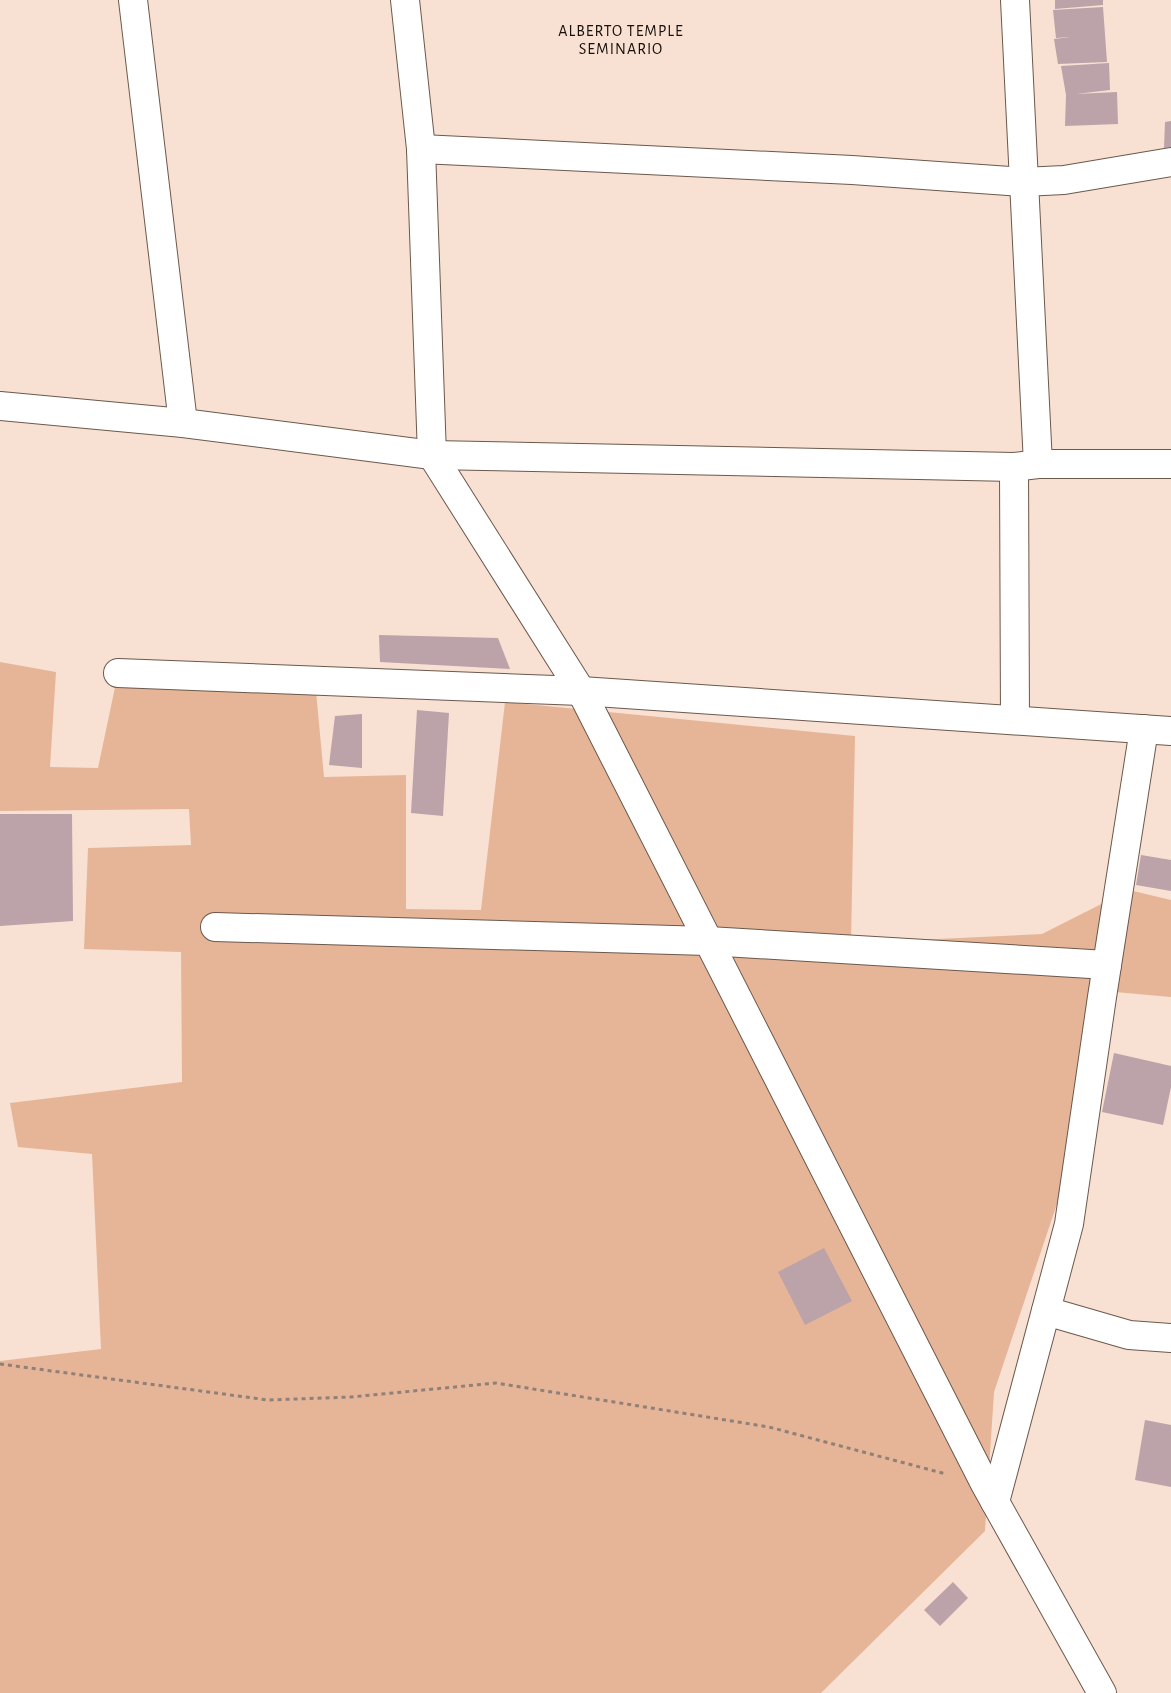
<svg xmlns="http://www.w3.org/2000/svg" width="1171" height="1693" font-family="'Alegreya Sans',sans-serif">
<rect width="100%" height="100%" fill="#f8e1d3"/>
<!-- green -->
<path fill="#e6b597" d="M 0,662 L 56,672 L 50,767 L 98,768 L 118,673 L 316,691 L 324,777 L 406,775 L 406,909 L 481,910 L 505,702 L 855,736 L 851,943 L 1042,934 L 1129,890 L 1171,900 L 1171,997 L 1115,992 L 1085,1120 L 994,1392 L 985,1531 L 821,1693 L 0,1693 L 0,1361 L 101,1349 L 92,1154 L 18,1147 L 10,1103 L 182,1082 L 181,952 L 84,949 L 88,848 L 191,845 L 189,809 L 0,811 Z"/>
<!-- building -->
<g fill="#bca2a9">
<path d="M 1055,0 L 1103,0 L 1103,5 L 1055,9 Z"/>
<path d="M 1103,7 L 1107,62 L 1058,64 L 1054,39 L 1070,37 L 1056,38 L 1053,10 Z"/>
<path d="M 1109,63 L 1110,90 L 1076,94 L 1117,92 L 1118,124 L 1065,126 L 1066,95 L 1061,66 Z"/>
<path d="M 1171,121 L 1171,147 L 1164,148 L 1165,122 Z"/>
<path d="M 379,635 L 498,638 L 510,669 L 380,662 Z"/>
<path d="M 417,710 L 449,713 L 443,816 L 411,813 Z"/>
<path d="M 362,714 L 362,768 L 329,765 L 335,716 Z"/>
<path d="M 0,814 L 72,814 L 73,921 L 0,926 Z"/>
<path d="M 1141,855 L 1171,860 L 1171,891 L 1136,885 Z"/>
<path d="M 1114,1053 L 1171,1066 L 1171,1087 L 1163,1125 L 1102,1112 Z"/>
<path d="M 824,1248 L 852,1301 L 805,1325 L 778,1272 Z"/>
<path d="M 1145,1420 L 1171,1425 L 1171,1487 L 1135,1480 Z"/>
<path d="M 953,1582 L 968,1598 L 940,1626 L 924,1610 Z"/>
</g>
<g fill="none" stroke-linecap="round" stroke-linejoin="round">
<defs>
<g id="minor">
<path d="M 133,0 L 183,423"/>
<path d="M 405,0 L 421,149 L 432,455 L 581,691 L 985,1484 L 1102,1693"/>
<path d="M 1015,0 L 1038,464"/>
<path d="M 421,149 L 852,170 L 1023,182 L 1064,180 L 1171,162"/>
<path d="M 0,406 L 183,423 L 432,455 L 1014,467 L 1038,464 L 1171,464"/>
<path d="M 1014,467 L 1015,720"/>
<path d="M 118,673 L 581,691 L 1171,731"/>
<path d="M 215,927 L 708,941 L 1107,965"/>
<path d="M 1046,1311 L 1129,1335 L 1171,1338"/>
<path d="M 995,1502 L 1069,1224 L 1102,997 L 1144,729"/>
</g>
</defs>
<!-- minor casing -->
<use href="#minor" stroke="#6c584c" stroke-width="30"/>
<!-- path -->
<path stroke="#908077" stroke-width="3" stroke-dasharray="4 4" stroke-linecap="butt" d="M 0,1364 L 268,1400 L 351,1397 L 496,1383 L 769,1427 L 946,1474"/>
<!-- minor -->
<use href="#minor" stroke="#fff" stroke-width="28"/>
</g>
<g text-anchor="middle" stroke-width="4" stroke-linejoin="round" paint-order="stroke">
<!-- neighbourhood labels -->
<g font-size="16" letter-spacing="1" fill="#18100c" stroke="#f8e1d3">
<text x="621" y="36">ALBERTO TEMPLE<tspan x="621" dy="18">SEMINARIO</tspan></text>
</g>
</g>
</svg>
